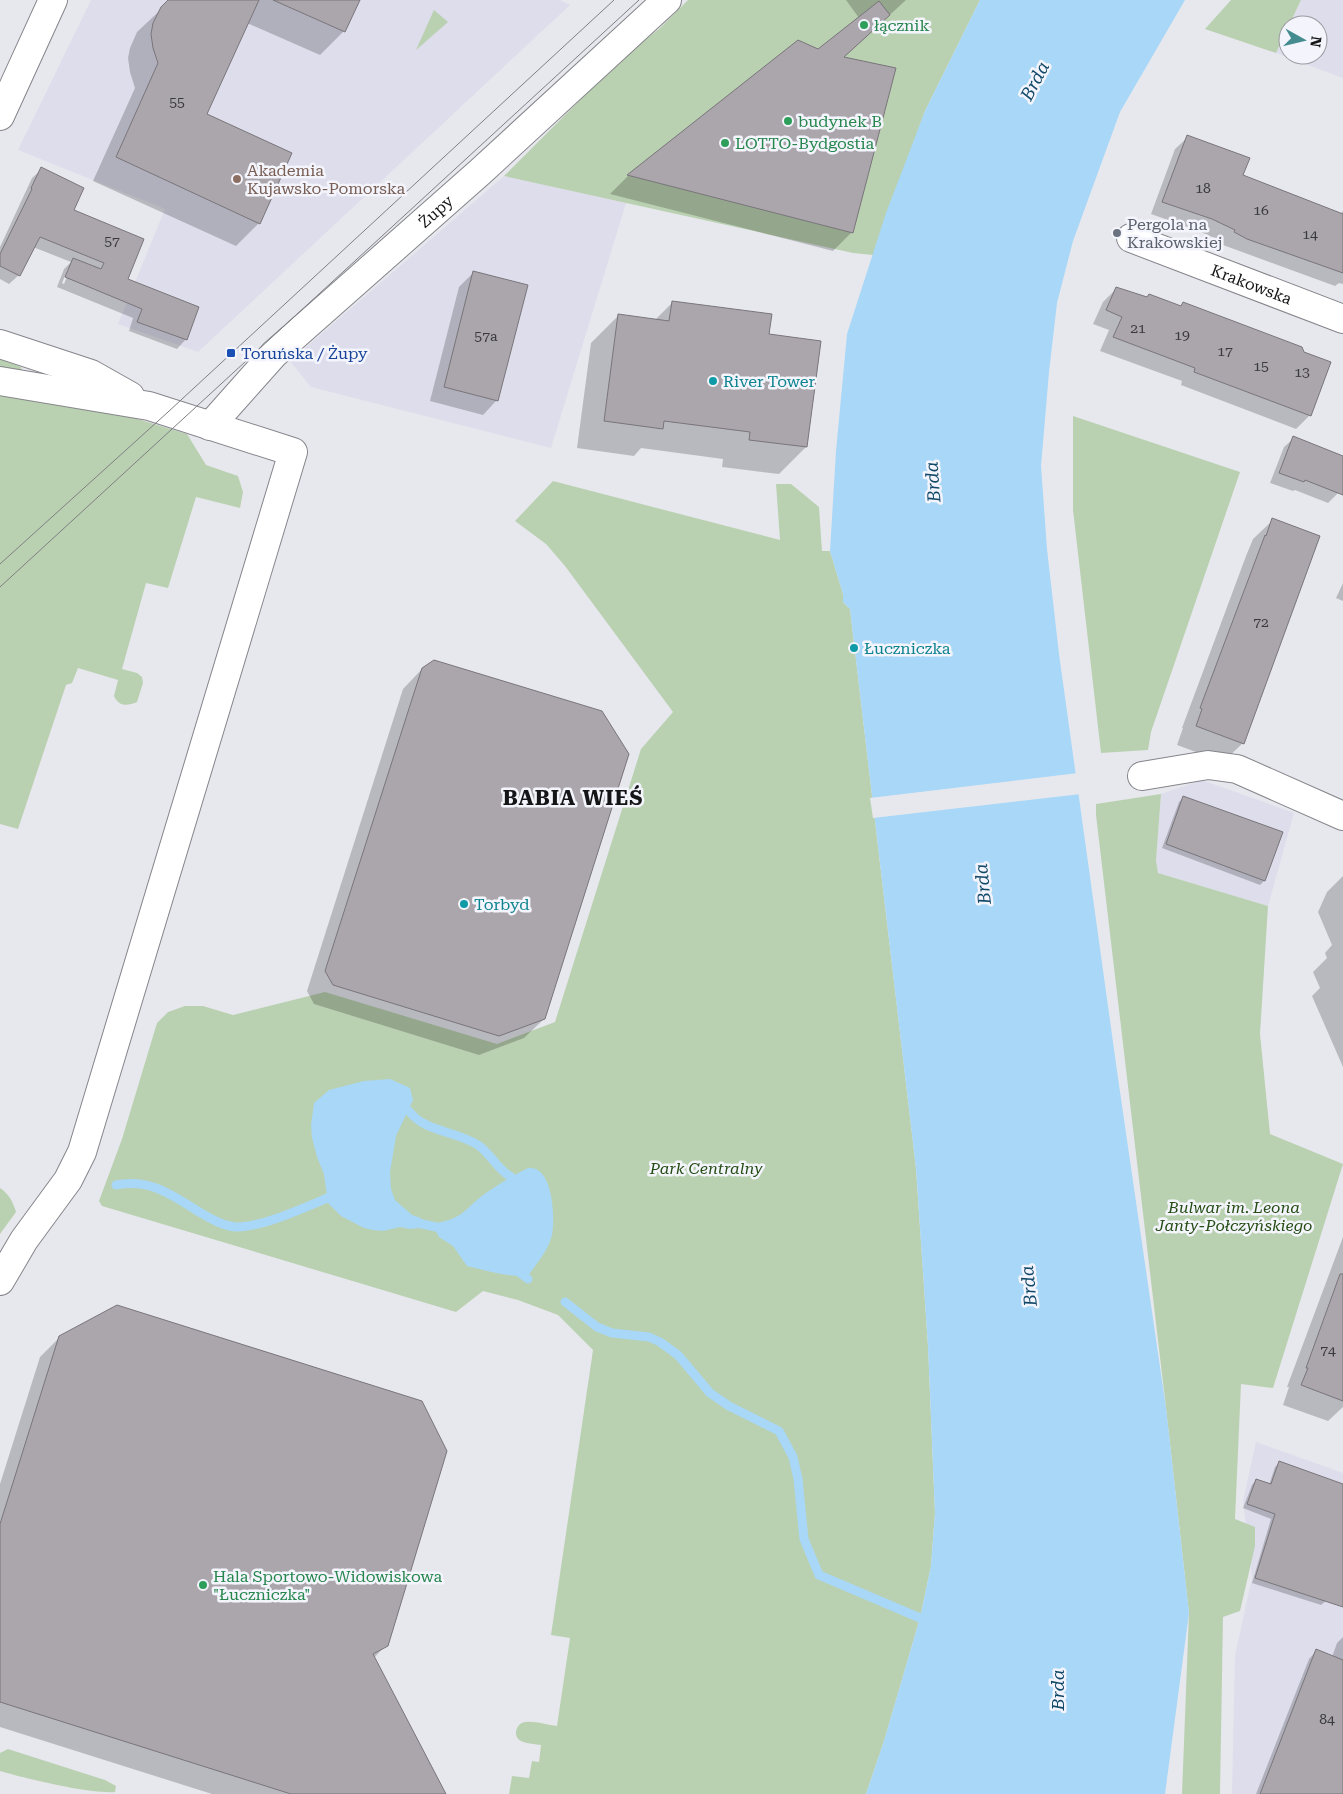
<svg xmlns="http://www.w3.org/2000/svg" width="1343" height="1794" font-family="'Roboto Serif',serif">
<rect width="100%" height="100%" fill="#e7e8ee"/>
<!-- built -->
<g fill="#ddddeb">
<path d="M 91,0 L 560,0 L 570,5 L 198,352 L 118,324 L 165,209 L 18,150 Z"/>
<path d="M 1301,0 L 1343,0 L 1343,78 L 1276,53 L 1288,27 L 1288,55 L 1318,55 L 1318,25 L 1289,25 Z"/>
<path d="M 504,176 L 626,203 L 551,448 L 311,387 L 290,361 Z"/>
<path d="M 1202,780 L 1294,813 L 1268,906 L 1158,873 L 1156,861 L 1161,794 Z"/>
<path d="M 1256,1442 L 1343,1473 L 1343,1794 L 1232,1794 L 1235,1655 L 1252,1578 L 1243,1501 Z"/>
</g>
<!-- green -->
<g fill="#bad1b1">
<path d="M 688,0 L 980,0 L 925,111 L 873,255 L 853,253 L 504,176 L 624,56 L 659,29 Z"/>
<path d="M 1231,0 L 1301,0 L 1276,53 L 1205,29 Z"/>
<path d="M 434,10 L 448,22 L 416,50 Z"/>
<path d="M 0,359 L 21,367 L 22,370 L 20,372 L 0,368 Z"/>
<path d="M 0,391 L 108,410 L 187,434 L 206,465 L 238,476 L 243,492 L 240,508 L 196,497 L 168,588 L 146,583 L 122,669 L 137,673 L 142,677 L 143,683 L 137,702 C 127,706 119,707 114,696 L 118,680 L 78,668 L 72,683 L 66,685 L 18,829 L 0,824 Z"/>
<path d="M 1073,416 L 1240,472 L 1151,732 L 1148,750 L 1101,753 L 1073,510 Z"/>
<path d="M 553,481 L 780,540 L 776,484 L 791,484 L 819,507 L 822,551 L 830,551 L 843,594 L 843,602 L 850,609 L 916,1168 L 928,1346 L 935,1513 L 931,1566 L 920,1618 L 884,1741 L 866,1794 L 509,1794 L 512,1776 L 529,1778 L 532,1761 L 539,1762 L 541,1745 C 535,1744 527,1744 521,1741 C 512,1737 516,1722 526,1722 C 536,1721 547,1725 557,1726 L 570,1638 L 551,1635 L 593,1350 L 558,1315 L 518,1300 L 483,1291 L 456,1312 L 102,1206 L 99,1201 L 122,1139 L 157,1023 L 168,1012 L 185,1006 L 203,1006 L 233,1015 L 325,992 L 497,1044 L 555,1022 L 641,749 L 673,712 L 565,566 L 546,544 L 515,521 Z"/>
<path d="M 1161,794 L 1156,861 L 1158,873 L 1268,906 L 1260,1034 L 1270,1134 L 1343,1164 L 1273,1388 L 1241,1384 L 1235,1519 L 1255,1527 L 1255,1546 L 1240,1611 L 1223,1617 L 1220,1794 L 1182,1794 L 1189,1613 L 1166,1408 L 1096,815 L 1096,804 Z"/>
<path d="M 0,1188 C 9,1194 13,1202 16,1212 L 0,1234 Z"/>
<path d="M 8,1749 L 105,1780 L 116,1786 L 115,1792 C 90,1794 27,1779 0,1771 L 0,1753 Z"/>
</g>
<!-- water -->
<g fill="#a8d7f7">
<path d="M 980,0 L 1185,0 L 1120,112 L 1073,241 L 1057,303 L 1049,372 L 1041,466 L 1047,549 L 1059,654 L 1118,1078 L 1166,1408 L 1189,1613 L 1165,1794 L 866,1794 L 884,1741 L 920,1618 L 931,1566 L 935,1513 L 928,1346 L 916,1168 L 850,609 L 843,602 L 843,594 L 830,551 L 836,451 L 847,334 L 886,213 L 925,111 Z"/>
<path d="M 390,1079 L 410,1088 L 413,1100 L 396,1136 L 390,1172 L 391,1189 L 395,1200 L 412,1215 L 421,1218 L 420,1228 L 410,1229 L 400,1227 L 383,1231 L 373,1230 L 364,1228 L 341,1216 L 328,1203 L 324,1174 L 317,1157 L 312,1138 L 311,1125 L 314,1103 L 329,1090 L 364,1081 Z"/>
<path d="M 528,1168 C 532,1168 536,1168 539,1171 C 553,1181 555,1219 552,1235 C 548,1251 537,1263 528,1276 C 507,1277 487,1271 467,1266 L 453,1246 L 439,1237 L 435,1230 L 437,1223 C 463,1218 464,1210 483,1195 C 497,1185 512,1176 528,1168 Z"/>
</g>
<!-- pier -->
<path fill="#e7e8ee" d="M 1078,773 L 1081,794 L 873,818 L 870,798 Z"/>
<!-- shadow -->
<g fill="#0003" fill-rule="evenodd">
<path d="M 171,0 L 358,0 L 344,31 L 320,55 L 247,23 L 205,114 L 259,223 L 236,246 L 93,181 L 135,88 L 130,72 L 128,58 L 130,48 L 137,32 Z"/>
<path d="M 846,0 L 906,0 L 843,58 L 852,232 L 833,251 L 610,194 L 628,176 L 798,41 L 819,50 L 859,18 Z"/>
<path d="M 1188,137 L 1241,175 L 1340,214 L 1343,211 L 1343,284 L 1339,283 L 1335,286 L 1223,245 L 1223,242 L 1199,231 L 1151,214 L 1175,149 Z"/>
<path d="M 42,169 L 126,280 L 186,339 L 177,349 L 129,331 L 133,318 L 57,287 L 64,269 L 71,262 L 33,247 L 19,275 L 9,284 L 0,279 L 0,247 L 32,178 ZM 68,269 L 70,269 L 64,284 L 62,283 Z"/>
<path d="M 474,272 L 497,400 L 483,415 L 430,401 L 459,287 Z"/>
<path d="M 1117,288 L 1180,307 L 1183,303 L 1310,415 L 1296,429 L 1181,385 L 1182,381 L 1100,351 L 1109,330 L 1093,324 L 1103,302 Z"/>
<path d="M 673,302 L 768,335 L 806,447 L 779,474 L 722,467 L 723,459 L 641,448 L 634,456 L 577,448 L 591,343 L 619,315 L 655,320 Z"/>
<path d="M 1294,438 L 1343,457 L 1343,480 L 1338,493 L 1328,503 L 1295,490 L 1293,491 L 1270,483 L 1284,447 Z"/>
<path d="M 1273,520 L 1243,743 L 1223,762 L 1177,745 L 1183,728 L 1182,728 L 1246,556 L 1253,539 Z"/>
<path d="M 1343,583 L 1343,601 L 1336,598 Z"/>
<path d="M 422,669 L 544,1019 L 524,1038 L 479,1055 L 314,1004 L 307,991 L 403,689 Z"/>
<path d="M 1184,797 L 1264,881 L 1260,885 L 1162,848 L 1179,802 Z"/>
<path d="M 1343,876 L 1343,1067 L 1312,996 L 1320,988 L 1313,972 L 1327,958 L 1325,953 L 1332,945 L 1318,912 L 1327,892 Z"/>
<path d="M 1343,1237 L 1343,1407 L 1328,1421 L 1283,1405 L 1289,1387 L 1287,1387 Z"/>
<path d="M 60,1337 L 386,1645 L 374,1658 L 445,1794 L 212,1794 L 0,1727 L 0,1484 L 40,1357 Z"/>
<path d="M 1280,1462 L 1343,1485 L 1343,1545 L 1326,1601 L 1321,1605 L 1252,1583 L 1271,1519 L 1243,1508 L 1252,1485 L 1256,1480 L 1269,1485 L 1275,1467 Z"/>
<path d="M 1343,1637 L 1343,1784 L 1339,1794 L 1256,1794 L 1309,1659 L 1317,1650 L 1332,1657 L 1337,1643 Z"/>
</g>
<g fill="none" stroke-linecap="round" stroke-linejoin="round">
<!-- stream -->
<g stroke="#a8d7f7" stroke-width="9">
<path d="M 409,1111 C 424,1132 457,1131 478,1145 C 491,1154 497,1169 511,1177"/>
<path d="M 116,1185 C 151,1178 173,1196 201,1213 C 211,1219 223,1226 236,1227 C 262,1228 312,1204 337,1194"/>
<path d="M 409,1221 L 445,1229"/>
<path d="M 515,1269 L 528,1279"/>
<path d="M 565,1302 L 597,1327 L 612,1333 L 649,1337 L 660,1342 L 678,1355 L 710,1393 L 729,1406 L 779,1431 L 793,1457 L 798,1479 L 804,1539 L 819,1575 L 920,1618"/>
</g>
</g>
<!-- building -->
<g fill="#aaa6ac" stroke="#79757b">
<path d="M 168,0 L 259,0 L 207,114 L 292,153 L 260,224 L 116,157 L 158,63 L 153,48 L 151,34 L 153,23 L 161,7 Z"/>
<path d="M 273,0 L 360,0 L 345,32 Z"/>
<path d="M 879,1 L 890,15 L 844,57 L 896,68 L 853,233 L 627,175 L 798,40 L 818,49 Z"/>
<path d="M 1187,135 L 1250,158 L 1243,175 L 1343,214 L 1343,273 L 1247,239 L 1234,232 L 1235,230 L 1212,219 L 1162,202 Z"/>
<path d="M 41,167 L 84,188 L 74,210 L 144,239 L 128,279 L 199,307 L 187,340 L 137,322 L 142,309 L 65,277 L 73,258 L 101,269 L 104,263 L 40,237 L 20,276 L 0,266 L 0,254 L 32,189 L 31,188 Z"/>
<path d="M 473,271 L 528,285 L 498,401 L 444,387 Z"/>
<path d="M 1116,287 L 1147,297 L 1149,294 L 1181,306 L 1183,302 L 1302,347 L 1304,352 L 1331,362 L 1311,416 L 1194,372 L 1195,368 L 1113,337 L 1122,317 L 1106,310 Z"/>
<path d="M 672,301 L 772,314 L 769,334 L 821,341 L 807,447 L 749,440 L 750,432 L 664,421 L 663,429 L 604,421 L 618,314 L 669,321 Z"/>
<path d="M 1293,436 L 1343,456 L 1343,495 L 1305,480 L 1304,482 L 1279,473 Z"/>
<path d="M 1272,518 L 1320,536 L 1244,744 L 1196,726 L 1202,709 L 1200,708 L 1265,535 L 1266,536 Z"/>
<path d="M 434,660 L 602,711 L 629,754 L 545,1019 L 499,1036 L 333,985 L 325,971 L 422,668 Z"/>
<path d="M 1183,796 L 1283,832 L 1265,881 L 1166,844 Z"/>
<path d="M 1340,1274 L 1343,1274 L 1343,1401 L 1301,1385 L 1308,1368 L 1306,1368 Z"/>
<path d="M 117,1305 L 422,1401 L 447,1451 L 388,1646 L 373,1654 L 446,1794 L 291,1794 L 0,1702 L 0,1524 L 59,1336 Z"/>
<path d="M 1279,1461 L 1343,1484 L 1343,1607 L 1255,1578 L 1275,1514 L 1247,1504 L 1256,1479 L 1271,1484 Z"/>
<path d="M 1316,1649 L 1343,1660 L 1343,1794 L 1260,1794 Z"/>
</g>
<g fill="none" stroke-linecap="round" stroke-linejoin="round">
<defs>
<g id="minor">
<path id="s1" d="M 1131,238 L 1343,319"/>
<path d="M 0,344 L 91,374 L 130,396"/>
<path d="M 0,381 L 149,406 L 293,452 L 82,1152 L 68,1180 L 24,1240 L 0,1281"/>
<path id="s2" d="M 210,426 L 274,354 L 480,172 L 667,0"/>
<path d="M 1142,776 L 1208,765 L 1237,769 L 1343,816"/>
</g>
<path id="tertiary" d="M 0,116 L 53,0"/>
</defs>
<!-- minor casing -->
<use href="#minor" stroke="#85858b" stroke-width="30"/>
<!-- tertiary casing -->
<use href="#tertiary" stroke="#85858b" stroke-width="30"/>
<!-- minor -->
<use href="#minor" stroke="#fff" stroke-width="28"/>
<!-- tertiary -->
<use href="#tertiary" stroke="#fff" stroke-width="28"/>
<!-- tram -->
<g stroke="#7e7f83" stroke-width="1">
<path d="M 0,564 L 168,412 L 614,0"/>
<path d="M 0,587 L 639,0"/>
</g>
</g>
<!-- markers -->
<g fill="#2e9e5b" stroke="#f4f5fc" stroke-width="2">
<circle cx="864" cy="25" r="5"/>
<circle cx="788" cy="121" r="5"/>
<circle cx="725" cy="143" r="5"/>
<circle cx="203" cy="1585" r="5"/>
</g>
<circle fill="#8d6e63" stroke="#f4f5fc" stroke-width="2" cx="237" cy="179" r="5"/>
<circle fill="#6b7280" stroke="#f4f5fc" stroke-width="2" cx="1117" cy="233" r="5"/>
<rect fill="#1a4fb4" stroke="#f4f5fc" stroke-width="2" x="226" y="348" width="10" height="10" rx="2.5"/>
<g fill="#0f9aa8" stroke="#f4f5fc" stroke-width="2">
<circle cx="713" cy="381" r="5"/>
<circle cx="854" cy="648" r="5"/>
<circle cx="464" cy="904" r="5"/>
</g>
<g text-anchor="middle" stroke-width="5" stroke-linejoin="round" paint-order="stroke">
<!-- number labels -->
<g font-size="14" fill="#3a393c">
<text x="177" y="107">55</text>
<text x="1203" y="193">18</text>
<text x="1261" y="215">16</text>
<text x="1310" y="239">14</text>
<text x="112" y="246">57</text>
<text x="1138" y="333">21</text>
<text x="1182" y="340">19</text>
<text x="486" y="341">57a</text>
<text x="1225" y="356">17</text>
<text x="1261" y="371">15</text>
<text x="1302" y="377">13</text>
<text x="1261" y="627">72</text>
<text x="1328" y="1355">74</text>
<text x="1327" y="1724">84</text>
</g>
<!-- leisure labels -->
<g font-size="16" fill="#27864d" stroke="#f4f5fc" text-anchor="start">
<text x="874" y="31">łącznik</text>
<text x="798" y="127">budynek B</text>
<text x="735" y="149">LOTTO-Bydgostia</text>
<text x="213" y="1582">Hala Sportowo-Widowiskowa<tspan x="213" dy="18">"Łuczniczka"</tspan></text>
</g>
<!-- education labels -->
<g font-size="16" fill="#785e54" stroke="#f4f5fc" text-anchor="start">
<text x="247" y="176">Akademia<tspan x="247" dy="18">Kujawsko-Pomorska</tspan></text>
</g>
<!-- street labels -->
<g font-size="16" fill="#151517" stroke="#f4f5fc">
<text dy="6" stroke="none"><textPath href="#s2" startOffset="312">Żupy</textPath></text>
<text dy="6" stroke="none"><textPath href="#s1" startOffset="129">Krakowska</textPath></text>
</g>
<!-- worship labels -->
<g font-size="16" fill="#5b616d" stroke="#f4f5fc" text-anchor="start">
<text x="1127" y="230">Pergola na<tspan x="1127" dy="18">Krakowskiej</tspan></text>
</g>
<!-- transit labels -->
<g font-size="16" fill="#164399" stroke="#f4f5fc" text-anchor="start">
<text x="241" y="359">Toruńska / Żupy</text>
</g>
<!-- culture labels -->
<g font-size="16" fill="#0d838f" stroke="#f4f5fc" text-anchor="start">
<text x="723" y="387">River Tower</text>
<text x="864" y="654">Łuczniczka</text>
<text x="474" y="910">Torbyd</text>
</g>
<!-- park labels -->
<g font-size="16" font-style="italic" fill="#254d13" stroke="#f4f5fc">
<text x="706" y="1174">Park Centralny</text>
<text x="1234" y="1213">Bulwar im. Leona<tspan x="1234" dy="18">Janty-Połczyńskiego</tspan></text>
</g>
<!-- water labels -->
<g font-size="18" font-style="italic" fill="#124969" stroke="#f4f5fc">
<text transform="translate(1035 81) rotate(-62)" y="6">Brda</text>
<text transform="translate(933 482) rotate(-94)" y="6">Brda</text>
<text transform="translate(983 884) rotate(-96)" y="6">Brda</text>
<text transform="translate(1029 1286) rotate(-96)" y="6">Brda</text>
<text transform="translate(1058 1690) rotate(-90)" y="6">Brda</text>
</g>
<!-- district labels -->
<g font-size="21" font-weight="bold" letter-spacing="1" fill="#151517" stroke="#f4f5fc">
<text x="573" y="805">BABIA WIEŚ</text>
</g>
</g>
<!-- north arrow -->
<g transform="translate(1303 40) rotate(98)"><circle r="24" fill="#f4f5fc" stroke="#9b9ba0"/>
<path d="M0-4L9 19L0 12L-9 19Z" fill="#448c8f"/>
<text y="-8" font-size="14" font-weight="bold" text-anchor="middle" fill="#151517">N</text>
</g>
</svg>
